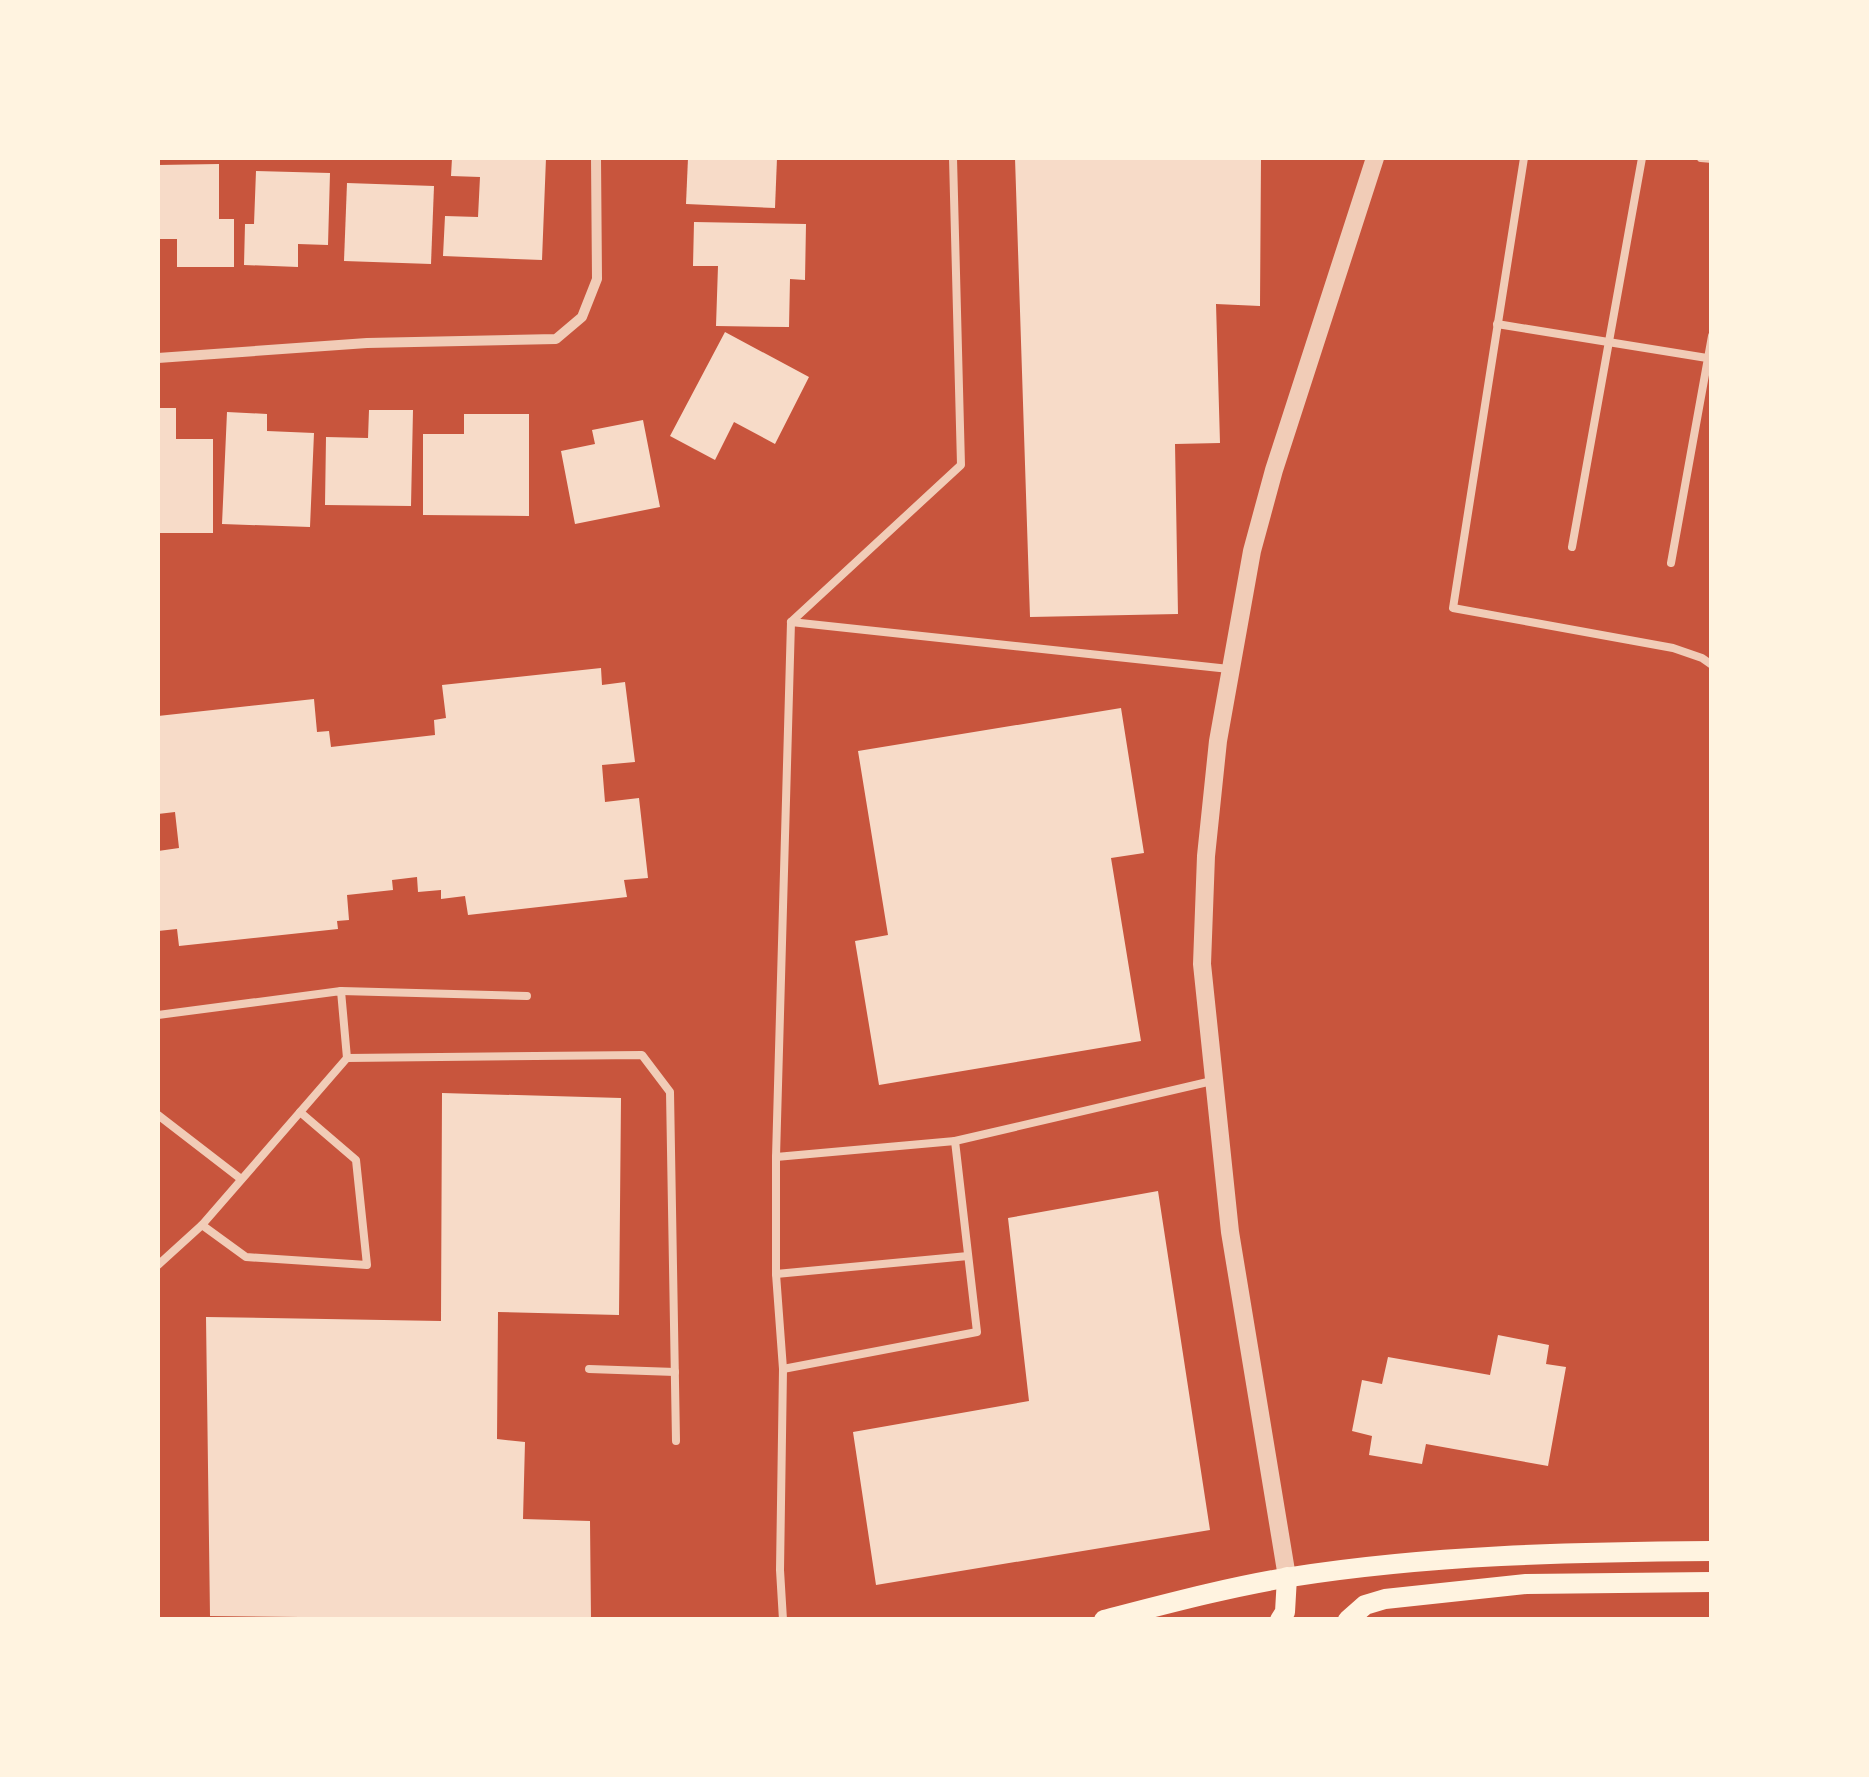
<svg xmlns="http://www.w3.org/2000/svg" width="1869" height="1777" font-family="Barlow,sans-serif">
<rect width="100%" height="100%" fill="#c8553d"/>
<!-- building -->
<g fill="#f7dbc8">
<path d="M 452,158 L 546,158 L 542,260 L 443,256 L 445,216 L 478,217 L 480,177 L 451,176 Z"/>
<path d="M 688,158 L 777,158 L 775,208 L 686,204 Z"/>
<path d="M 1015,158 L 1261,158 L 1260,306 L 1216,304 L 1220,443 L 1175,444 L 1178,614 L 1030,617 Z"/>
<path d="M 219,164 L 219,219 L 234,219 L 234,267 L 177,267 L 177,239 L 158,239 L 158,165 Z"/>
<path d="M 256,171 L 330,173 L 328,245 L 298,244 L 298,267 L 244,265 L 245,224 L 254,224 Z"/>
<path d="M 347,183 L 434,186 L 431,264 L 344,261 Z"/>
<path d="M 694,222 L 806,224 L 805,280 L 790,279 L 789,327 L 716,326 L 718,266 L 693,266 Z"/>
<path d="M 725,332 L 809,377 L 775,444 L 734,422 L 715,460 L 670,436 Z"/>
<path d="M 158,408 L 176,408 L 176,439 L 213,439 L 213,533 L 158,533 Z"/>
<path d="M 369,410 L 413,410 L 411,506 L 325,505 L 326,437 L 368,438 Z"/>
<path d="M 227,412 L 267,414 L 267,431 L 314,433 L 310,527 L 222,524 Z"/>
<path d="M 464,414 L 529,414 L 529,516 L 423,515 L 423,434 L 464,434 Z"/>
<path d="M 643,420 L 660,507 L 575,524 L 561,451 L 595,444 L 592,430 Z"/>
<path d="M 601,668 L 602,685 L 625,682 L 635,762 L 602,765 L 605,802 L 639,798 L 648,878 L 624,880 L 627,897 L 468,915 L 465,896 L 441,899 L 441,890 L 418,892 L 417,877 L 392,880 L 393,890 L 347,895 L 349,920 L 337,921 L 338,929 L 179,946 L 177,929 L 158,931 L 158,851 L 179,848 L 175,812 L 158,814 L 158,716 L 314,699 L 317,732 L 329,731 L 331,747 L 435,735 L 434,720 L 446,718 L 442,685 Z"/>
<path d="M 1121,708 L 1144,853 L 1111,858 L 1141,1041 L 879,1085 L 855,941 L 888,935 L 858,751 Z"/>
<path d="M 442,1093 L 621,1098 L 619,1315 L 498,1312 L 497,1439 L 525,1442 L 523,1519 L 590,1521 L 591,1620 L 210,1616 L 206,1317 L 441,1321 Z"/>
<path d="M 1158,1191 L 1210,1530 L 876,1585 L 853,1432 L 1029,1401 L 1008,1218 Z"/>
<path d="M 1498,1335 L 1549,1345 L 1546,1364 L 1566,1367 L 1548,1466 L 1426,1444 L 1422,1464 L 1369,1455 L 1372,1436 L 1352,1431 L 1362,1380 L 1382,1384 L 1388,1357 L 1490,1375 Z"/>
</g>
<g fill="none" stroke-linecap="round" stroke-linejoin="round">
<!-- service -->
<g stroke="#f1ccb7" stroke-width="8">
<path d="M 1524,158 L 1453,608 L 1673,648 L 1702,658 L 1712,665"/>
<path d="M 1701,158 L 1712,159"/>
<path d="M 1497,324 L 1707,358"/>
<path d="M 1572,547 L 1642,158"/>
<path d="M 1671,563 L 1712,336"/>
<path d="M 791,622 L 961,465 L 953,158"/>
<path d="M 341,991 L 527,996"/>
<path d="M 158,1015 L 341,991 L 347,1058"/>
<path d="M 158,1115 L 241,1179"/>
<path d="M 955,1141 L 776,1157 L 791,622 L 1229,669"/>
<path d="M 776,1157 L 776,1274 L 968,1256"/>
<path d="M 202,1225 L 246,1257 L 367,1265 L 356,1160 L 300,1112"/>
<path d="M 158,1265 L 202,1225 L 347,1058 L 642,1055 L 670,1092 L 676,1441"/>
<path d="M 776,1274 L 783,1369 L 780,1570 L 783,1620"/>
<path d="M 589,1369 L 675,1372"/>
<path d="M 783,1369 L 977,1332 L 955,1141 L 1212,1081"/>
</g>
<!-- minor -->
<path stroke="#f1ccb7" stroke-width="10" d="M 158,358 L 367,343 L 556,339 L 582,317 L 597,279 L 596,158"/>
<!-- tertiary -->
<path stroke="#f1ccb7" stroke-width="18" d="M 1287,1577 L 1230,1232 L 1202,964 L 1206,856 L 1218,741 L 1252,551 L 1274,470 L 1375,158"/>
<!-- secondary -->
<g stroke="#fff3e0" stroke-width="20">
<path d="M 1104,1620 C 1166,1604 1229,1587 1291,1577 C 1430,1555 1571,1552 1712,1551"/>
<path d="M 1280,1620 L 1285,1612 L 1287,1577"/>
<path d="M 1348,1620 L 1365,1605 L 1385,1599 L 1526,1584 L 1712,1582"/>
</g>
</g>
<!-- border -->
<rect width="1869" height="1777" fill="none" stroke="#fff3e0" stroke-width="320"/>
</svg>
